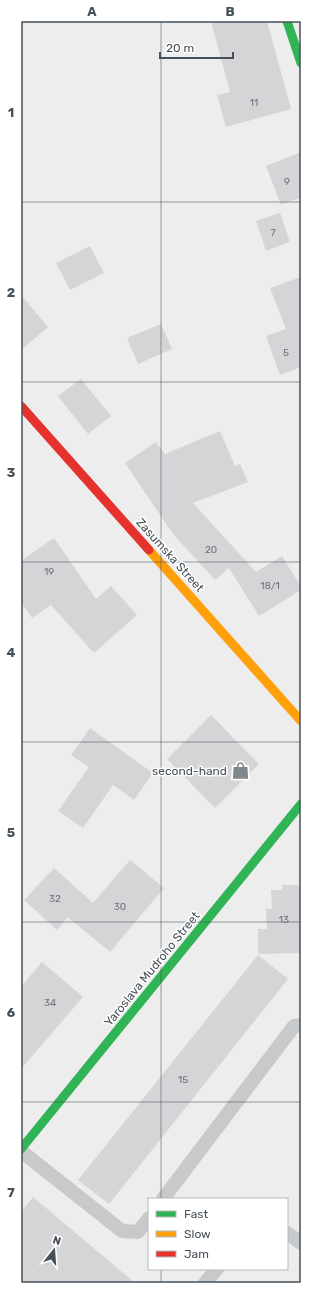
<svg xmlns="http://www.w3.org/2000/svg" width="322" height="1304" font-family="Rubik,sans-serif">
<rect width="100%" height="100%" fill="#eeeded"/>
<!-- building -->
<g fill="#d5d5d7">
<path d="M 211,21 L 267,21 L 291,109 L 226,127 L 217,95 L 230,92 Z"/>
<path d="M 301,152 L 301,197 L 281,205 L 266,166 Z"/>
<path d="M 280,213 L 290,242 L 266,251 L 256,221 Z"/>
<path d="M 90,246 L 104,273 L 70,290 L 56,263 Z"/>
<path d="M 301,277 L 301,367 L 280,375 L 266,336 L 286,329 L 270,288 Z"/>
<path d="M 21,295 L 48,327 L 21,350 Z"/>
<path d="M 161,324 L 172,349 L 138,364 L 127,338 Z"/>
<path d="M 81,379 L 111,416 L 88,434 L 58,396 Z"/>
<path d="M 220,431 L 235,466 L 240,464 L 248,482 L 193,503 L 256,572 L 282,556 L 301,587 L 301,590 L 259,616 L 229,568 L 215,580 L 173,534 L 125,463 L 156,442 L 165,454 Z"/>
<path d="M 54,538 L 96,599 L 111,586 L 137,615 L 94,653 L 51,605 L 32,618 L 21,602 L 21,561 Z"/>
<path d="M 211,715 L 259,764 L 215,808 L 167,759 Z"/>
<path d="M 90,728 L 153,773 L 134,800 L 113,785 L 83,828 L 58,811 L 89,767 L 71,755 Z"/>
<path d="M 130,860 L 164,888 L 110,952 L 68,917 L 57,930 L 24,900 L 54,868 L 93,903 Z"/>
<path d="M 282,885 L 301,885 L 301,953 L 258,954 L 258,929 L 267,929 L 266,909 L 272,909 L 271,890 L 282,890 Z"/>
<path d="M 258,955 L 288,979 L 109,1204 L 78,1180 Z"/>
<path d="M 42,962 L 83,997 L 21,1069 L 21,987 Z"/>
<path d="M 33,1197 L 135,1283 L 21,1283 L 21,1212 Z"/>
</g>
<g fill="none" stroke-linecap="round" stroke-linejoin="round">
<!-- lane -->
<g stroke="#c7c9cb" stroke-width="14">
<path d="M 21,1151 L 122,1231 L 138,1232 L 149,1218"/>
<path d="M 163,1199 L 294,1026 L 301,1025"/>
<path d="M 287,1233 L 301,1243"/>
<path d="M 205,1283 L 217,1269"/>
</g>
<!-- fast -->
<g stroke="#30b455" stroke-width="9">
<path d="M 287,21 L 301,63"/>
<path d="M 21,1149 L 301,804"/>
</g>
<!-- slow -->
<path stroke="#ff9f0a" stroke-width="9" d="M 149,550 L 301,721"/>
<!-- jam -->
<path stroke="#e5322d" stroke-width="9" d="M 21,406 L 149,550"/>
</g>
<!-- grid -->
<path fill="none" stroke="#455059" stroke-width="1" stroke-opacity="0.55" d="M 161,21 L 161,1199M 21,202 L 301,202M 21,382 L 301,382M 21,562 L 301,562M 21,742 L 301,742M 21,922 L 301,922M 21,1102 L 301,1102M 161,1269 L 161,1283"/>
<!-- icons -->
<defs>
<symbol id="shop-bare" viewBox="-9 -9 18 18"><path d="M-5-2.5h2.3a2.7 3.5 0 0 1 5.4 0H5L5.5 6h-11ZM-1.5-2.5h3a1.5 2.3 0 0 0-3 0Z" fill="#80878d" stroke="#fff" stroke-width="2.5" paint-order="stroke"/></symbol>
</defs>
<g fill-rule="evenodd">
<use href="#shop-bare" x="228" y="758" width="25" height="25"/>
</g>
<g text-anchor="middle" stroke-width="3" stroke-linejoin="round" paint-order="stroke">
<!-- number labels -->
<g font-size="10" fill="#6a737a">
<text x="254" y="106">11</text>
<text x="287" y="185">9</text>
<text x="273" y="236">7</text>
<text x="286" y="356">5</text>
<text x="211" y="553">20</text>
<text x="49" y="575">19</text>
<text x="270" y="589">18/1</text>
<text x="55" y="902">32</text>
<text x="120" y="910">30</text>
<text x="284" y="923">13</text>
<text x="50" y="1006">34</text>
<text x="183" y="1083">15</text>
</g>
<!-- street labels -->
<g font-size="12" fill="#455059" stroke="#fff">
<text transform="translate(170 555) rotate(48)" y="4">Zasumska Street</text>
<text transform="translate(152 969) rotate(-51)" y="4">Yaroslava Mudroho Street</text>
</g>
<!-- poi labels -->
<g font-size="12" fill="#455059" stroke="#fff" text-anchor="end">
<text x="227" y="775">second-hand</text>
</g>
</g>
<!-- border -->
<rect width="322" height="1304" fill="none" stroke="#ffffff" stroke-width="44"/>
<!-- legend -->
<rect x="148" y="1198" width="140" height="72" fill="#ffffff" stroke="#b5b9bd"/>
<rect x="156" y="1211" width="20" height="6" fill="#30b455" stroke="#b5b9bd"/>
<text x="184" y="1218" font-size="12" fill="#455059">Fast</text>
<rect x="156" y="1231" width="20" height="6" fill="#ff9f0a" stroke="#b5b9bd"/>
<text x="184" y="1238" font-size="12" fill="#455059">Slow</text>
<rect x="156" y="1251" width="20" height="6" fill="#e5322d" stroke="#b5b9bd"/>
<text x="184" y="1258" font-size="12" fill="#455059">Jam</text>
<!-- north arrow -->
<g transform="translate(54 1250) rotate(17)" stroke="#ffffff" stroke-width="3" paint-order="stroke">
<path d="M0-3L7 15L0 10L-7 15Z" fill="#455059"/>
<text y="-6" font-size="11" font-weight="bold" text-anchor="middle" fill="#455059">N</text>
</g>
<!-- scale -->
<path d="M160 52v6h73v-6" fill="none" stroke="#455059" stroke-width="2"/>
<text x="166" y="52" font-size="12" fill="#455059" stroke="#ffffff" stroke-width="3" paint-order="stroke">20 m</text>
<rect x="22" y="22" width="278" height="1260" fill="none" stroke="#455059" stroke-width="1.5"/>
<g font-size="13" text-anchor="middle" font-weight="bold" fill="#455059">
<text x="92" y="16">A</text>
<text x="230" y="16">B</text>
<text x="11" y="117">1</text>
<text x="11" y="297">2</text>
<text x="11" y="477">3</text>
<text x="11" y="657">4</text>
<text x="11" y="837">5</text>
<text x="11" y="1017">6</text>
<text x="11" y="1197">7</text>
</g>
</svg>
